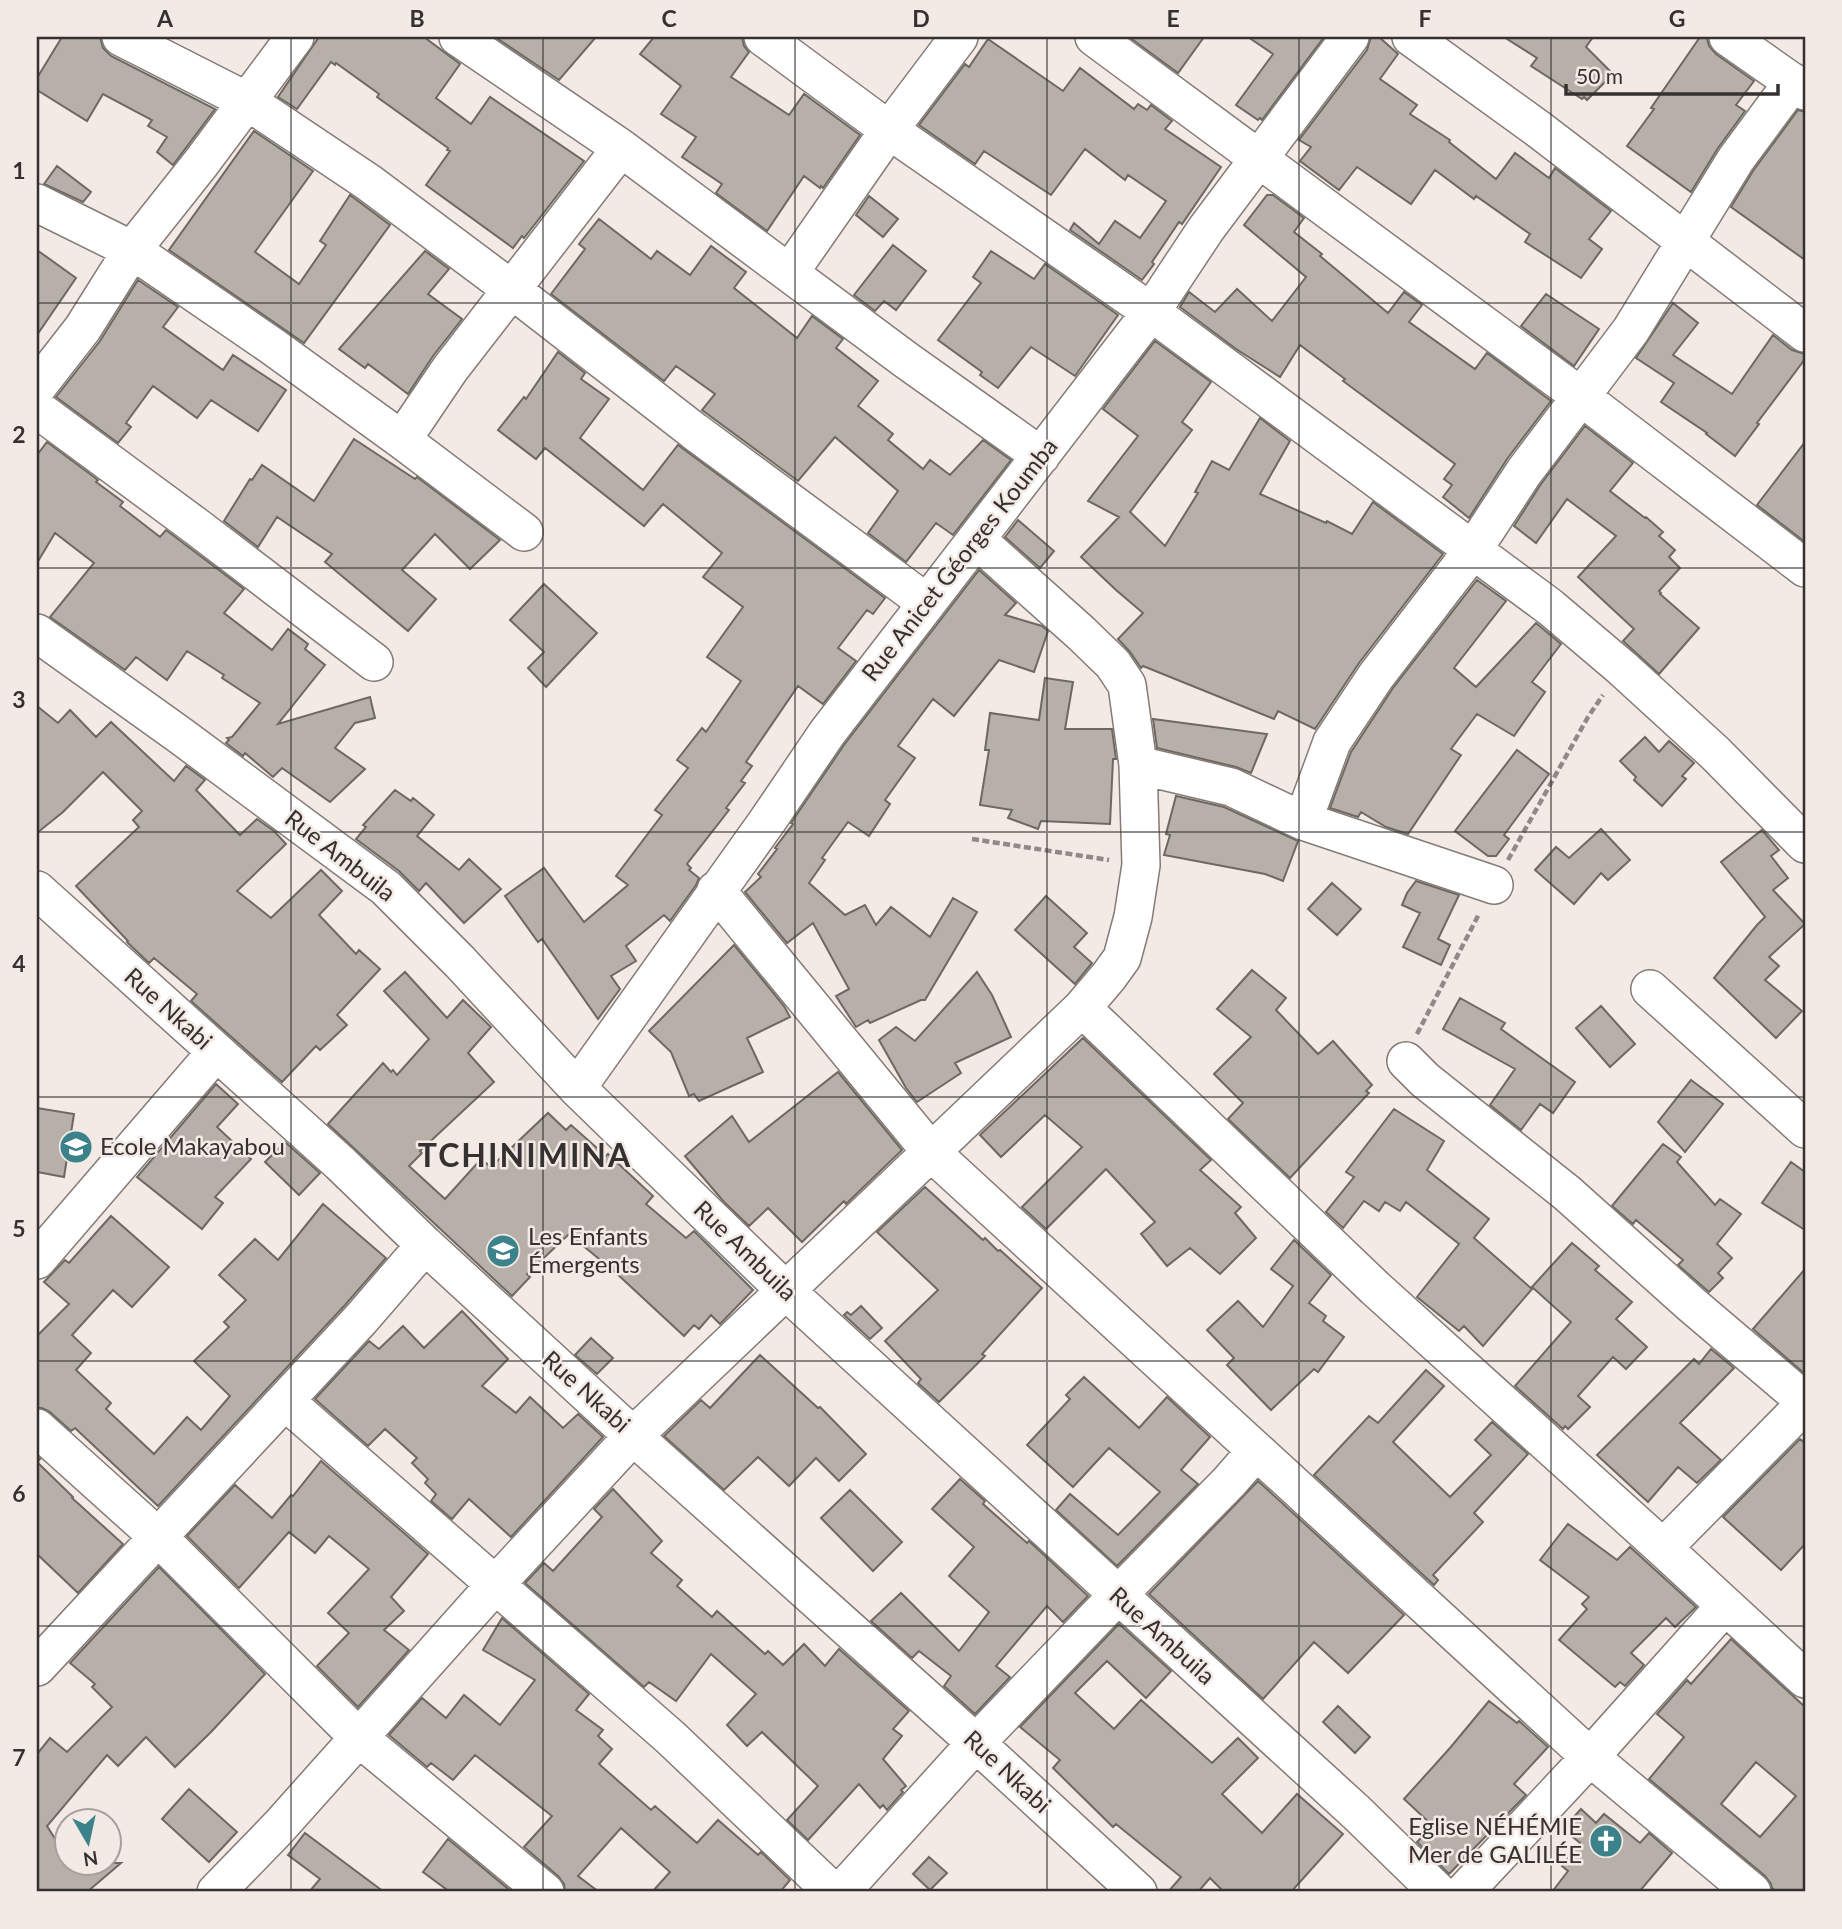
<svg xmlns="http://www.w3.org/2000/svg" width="1842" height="1929" font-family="Lato,sans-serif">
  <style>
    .building { fill: #b6b0a9; stroke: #6d6861; stroke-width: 2; fill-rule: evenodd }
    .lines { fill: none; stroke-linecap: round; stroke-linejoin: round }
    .minor-casing { stroke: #847b77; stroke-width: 40 }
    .path { stroke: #908987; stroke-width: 4.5; stroke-dasharray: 7 3.5; stroke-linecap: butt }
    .minor { stroke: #fff; stroke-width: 37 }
    .grid { fill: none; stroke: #353130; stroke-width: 2; stroke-opacity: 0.55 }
    .labels { text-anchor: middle; stroke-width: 5; stroke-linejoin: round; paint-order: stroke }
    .street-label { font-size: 24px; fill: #353130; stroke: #f3e9e5 }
    .poi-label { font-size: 24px; fill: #353130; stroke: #f3e9e5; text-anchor: start }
    .district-label { font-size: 32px; font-weight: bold; letter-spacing: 2px; fill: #353130; stroke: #f3e9e5 }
    .neatline { fill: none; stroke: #353130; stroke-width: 2.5 }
    .grid-label { font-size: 23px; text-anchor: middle; font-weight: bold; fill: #353130 }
  </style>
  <rect width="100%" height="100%" fill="#f3e9e5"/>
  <path class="building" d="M62,37H100L103,48L111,56L215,109L173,165L157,152L167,137L148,126L152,120L103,94L87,121L37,90V78Z
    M319,37H424L460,64L436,98L471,124L490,97L584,161L524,238L522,236L513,248L426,185L450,151L447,150L448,148L377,97L379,94L336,63L335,65L331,62L297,109L278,97Z
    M495,37H596L559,80Z
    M654,37H742L744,46L749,52L731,77L789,115L804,94L860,135L823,188L821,186L820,188L804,176L767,231L716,193L722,184L682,157L696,137L661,114L681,86L640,54Z
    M1129,37H1204L1178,73Z
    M1248,37H1324L1262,120L1260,118L1258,120L1236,105L1273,54Z
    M1371,37H1379L1398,54L1380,79L1417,105L1410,114L1450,140L1449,142L1496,179L1515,153L1549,178L1555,168L1611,211L1589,239L1602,249L1581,278L1525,242L1530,234L1476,196L1474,199L1435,170L1411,204L1357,167L1339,190L1300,161L1311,147L1299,140L1367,50Z
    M1504,37H1593L1586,47L1613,74L1587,100L1584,97L1582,99L1531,66L1537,58Z
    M1700,37L1707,38L1709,46L1716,54L1754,81L1736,105L1745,111L1718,148L1691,192L1627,146L1654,109L1651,108Z
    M988,39L1063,91L1080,68L1134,109L1138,104L1147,110L1151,105L1172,121L1165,129L1221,167L1182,224L1179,222L1152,262L1154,264L1142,280L1070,230L1074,223L1099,244L1115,221L1140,238L1166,201L1128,175L1125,180L1085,149L1051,195L984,151L975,164L919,125L965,64L969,67Z
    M1798,110L1805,112V260L1731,207L1753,171Z
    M254,131L313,171L255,252L299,284L326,245L320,241L350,195L390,225L304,343L169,250Z
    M57,166L91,192L83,202L44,184Z
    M1267,195H1273L1304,218L1294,232L1322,254L1320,256L1388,313L1404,292L1422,305L1409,322L1475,369L1487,353L1551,401L1507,459L1469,518L1443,497L1452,485L1444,479L1455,464L1343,381L1345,379L1300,345L1280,377L1236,349L1180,307L1189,292L1215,312L1237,289L1272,321L1306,277L1244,225Z
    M869,196L898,219L883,237L856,215Z
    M599,219L651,259L657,251L690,275L711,246L746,272L734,288L797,338L812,316L843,339L836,348L878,381L858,406L893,434L888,440L923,469L930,460L950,475L983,440L1011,460L953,535L936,523L906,562L868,533L898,491L835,437L798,481L702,410L715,394L676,366L664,381L551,294L585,249L579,244Z
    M893,245L926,271L896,310L884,301L875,311L854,295Z
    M37,250L76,278L37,335Z
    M425,251L449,269L428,294L462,319L433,356L408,394L368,364L365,368L339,349Z
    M991,251L1034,279L1045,264L1118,315L1075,376L1031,347L998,388L980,375L982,372L938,340L981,283L973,277Z
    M138,280L178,307L163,327L223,370L233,355L286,390L258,431L211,400L197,418L153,386L126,423L131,427L118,443L56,397L100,341Z
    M1546,294L1599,329L1574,366L1521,326Z
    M1673,303L1698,323L1673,355L1732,394L1773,335L1792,350L1805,354V359L1757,423L1759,424L1735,456L1706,434L1707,433L1661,402L1674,383L1636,358Z
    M1155,341L1211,382L1182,422L1192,430L1130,512L1165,546L1198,493L1195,492L1212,461L1229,470L1260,418L1290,441L1260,494L1326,523L1327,521L1352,534L1373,502L1443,554L1359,663L1315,729L1278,711L1274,719L1143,666L1141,668L1130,652L1118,639L1143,613L1116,590L1081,557L1119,517L1088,501L1138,436L1103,409Z
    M558,352L585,373L581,379L609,399L580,438L643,490L678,445L885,598L873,614L867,610L838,648L856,661L823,704L798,686L746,762L752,766L741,781L745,783L726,808L729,810L687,864L691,868L689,870L699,878L696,885L670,921L664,915L626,946L636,961L611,976L620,989L598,1019L542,939L538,942L505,896L544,868L584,922L628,885L616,876L662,815L655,810L688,768L677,760L702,728L706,732L741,681L707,657L743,607L703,577L722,553L663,504L644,526L545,448L536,459L498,430L524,397L526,399Z
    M1585,426L1633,463L1610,491L1645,518L1646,517L1663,532L1659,536L1675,550L1669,557L1680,568L1659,591L1661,593L1660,594L1699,628L1659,674L1623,641L1634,629L1578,577L1616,536L1567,499L1536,543L1514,526L1541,484Z
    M354,439L415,479L417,477L500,540L470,569L435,534L402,570L436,599L408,631L325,562L332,554L277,517L258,547L224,521L250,479L252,480L262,465L314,501Z
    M47,442L98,480L96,482L123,502L120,506L160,537L166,530L244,589L224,613L272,650L288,629L308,644L305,649L325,665L278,724L370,697L375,718L355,723L335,748L365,769L330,802L282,768L273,777L245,753L243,756L226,743L229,740L227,738L232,737L260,703L222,678L224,675L187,651L167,680L136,657L125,670L50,617L94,563L55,533L37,563V455Z
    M1805,442V542L1757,505Z
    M1018,520L1054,551L1040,568L1005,537Z
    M979,570L1016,603L1005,615L1042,626L1048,631L1034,672L999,660L954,716L933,699L898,746L915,758L885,800L890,804L869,836L848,822L822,858L825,860L809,883L845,915L865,905L876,925L891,907L930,937L953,898L977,912L925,1000H921L870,1023L868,1020L856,1027L836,996L849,989L813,923L787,943L745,892L761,877L758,874L777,849L775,848L793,824L791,823L844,745Z
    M1477,580L1506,601L1454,668L1476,687L1536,623L1561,644L1532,682L1545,692L1514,736L1477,714L1451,749L1461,755L1408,834L1386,827L1361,812L1358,817L1330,808L1351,752L1393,688Z
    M544,584L597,633L546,687L528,668L544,652L510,620Z
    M1045,678L1073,682L1065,729H1112L1116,759H1113L1110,824L1041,821L1038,829L1008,818L1012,810L980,805L989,750H985L990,713L1039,720Z
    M37,706L58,723L70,710L96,737L111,722L174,781L186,766L205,780L196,790L240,835L257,819L274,831L286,844L237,891L271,918L321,870L342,891L319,915L356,954L359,950L380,969L337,1015L347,1025L320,1050L316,1046L282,1082L191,1001L197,994L154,958L149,963L127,942L128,941L76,886L139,827L133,820L142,811L103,772L63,812L37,833Z
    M1153,719L1267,734L1251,773L1236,767L1157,748Z
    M1645,737L1659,752L1669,741L1694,763L1682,776L1686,779L1662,806L1634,780L1636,777L1620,761Z
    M1517,750L1549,774L1504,835L1509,839L1496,856H1488L1455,831Z
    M395,790L411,801L413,798L434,815L417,836L459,870L469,859L501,889L464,923L426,883L419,891L399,871L356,839L366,827L363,825Z
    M1176,796L1224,807L1298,841L1283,881L1265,874L1164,855L1170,835L1166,834Z
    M1601,829L1630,860L1608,880L1601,873L1574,904L1535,870L1556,847L1569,858Z
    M1762,830L1779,850L1771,856L1788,878L1773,890L1805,924L1769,957L1779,966L1765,980L1802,1011L1776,1038L1714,978L1757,925L1765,917L1721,862Z
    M1416,881L1459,895L1438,939L1450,945L1441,965L1403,947L1420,913L1402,905L1407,893Z
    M1332,883L1361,909L1337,935L1308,909Z
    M1046,896L1087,933L1074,947L1092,963L1075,984L1015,930Z
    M734,945L784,1006L790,1017L747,1038L763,1072L699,1101L694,1094L689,1096L671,1052L649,1031Z
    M1252,970L1286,998L1276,1010L1318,1054L1333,1041L1372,1085L1366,1091L1369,1093L1290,1178L1228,1119L1243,1103L1214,1074L1251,1037L1217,1009Z
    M405,972L447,1018L463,1000L491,1027L468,1053L494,1082L420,1151L422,1153L409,1166L445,1199L481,1159L491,1167L548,1113L566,1130L571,1125L606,1156L608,1154L653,1196L646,1204L686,1238L694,1231L753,1290L720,1324L711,1315L699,1329L694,1325L684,1336L615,1272L570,1235H568L527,1274L530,1277L512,1296L328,1124L383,1063L391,1072L393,1070L397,1075L429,1039L384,991Z
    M977,972L992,995L1011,1037L955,1063L961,1073L917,1102L906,1088L879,1040L896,1027L915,1041Z
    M1460,998L1505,1023L1501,1029L1575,1082L1553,1113L1540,1104L1521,1130L1490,1105L1515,1069L1443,1029Z
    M1601,1006L1635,1044L1610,1067L1576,1028Z
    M1083,1038L1211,1160L1200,1170L1241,1207L1235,1213L1256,1238L1220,1274L1190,1248L1167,1266L1141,1234L1155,1222L1106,1169L1046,1229L1022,1207L1082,1147L1045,1115L1001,1157L980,1135Z
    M838,1072L902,1150L846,1204L844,1201L802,1242L768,1208L749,1226L724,1202L685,1156L732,1116L749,1142Z
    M1691,1080L1723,1104L1685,1152L1658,1122Z
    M216,1084L238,1104L217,1127L251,1159L215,1197L223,1203L202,1229L137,1177Z
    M37,1108L74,1114L64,1177L37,1172Z
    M1394,1109L1444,1141L1427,1170L1489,1219L1474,1238L1532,1289L1483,1346L1464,1326L1459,1331L1417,1297L1459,1244L1406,1202L1400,1211L1385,1202L1379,1211L1364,1201L1343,1228L1326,1212L1354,1177L1346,1172Z
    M285,1142L320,1173L299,1195L265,1162Z
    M1663,1144L1681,1157L1677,1162L1715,1205L1720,1199L1741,1214L1717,1244L1732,1258L1718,1273L1723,1278L1709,1292L1678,1265L1683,1260L1636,1220L1633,1224L1612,1206Z
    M1791,1162L1805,1172V1230L1762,1203Z
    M925,1187L983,1240L985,1238L998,1251L1000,1250L1042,1288L982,1354L985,1356L939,1402L918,1383L921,1379L885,1341L938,1290L877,1232Z
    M323,1204L386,1258L345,1305L158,1506L75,1428L71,1431L50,1412L42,1408H37V1336L69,1304L44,1282L65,1260L69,1263L111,1216L169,1267L132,1307L113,1290L72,1335L91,1353L76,1370L111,1403L106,1409L154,1454L187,1417L201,1430L230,1396L194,1361L229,1327L224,1322L246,1300L219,1275L255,1239L278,1260Z
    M1294,1240L1331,1275L1309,1303L1326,1316L1323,1321L1344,1337L1318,1372L1314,1369L1271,1410L1227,1365L1234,1358L1207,1330L1238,1301L1263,1327L1293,1286L1271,1269Z
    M1572,1243L1599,1266L1595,1270L1632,1302L1616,1319L1647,1347L1626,1369L1613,1357L1578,1396L1590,1407L1568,1429L1565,1426L1563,1429L1515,1386L1571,1322L1532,1287Z
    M1805,1269V1374L1753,1329Z
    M861,1306L882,1328L870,1339L844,1315L847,1312L851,1315Z
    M462,1311L508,1359L482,1386L516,1413L530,1397L563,1428L578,1414L603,1437L511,1537L469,1499L452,1519L431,1501L436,1494L425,1483L428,1479L412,1463L417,1458L385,1429L368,1446L315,1399L369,1341L379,1349L403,1326L424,1348Z
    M591,1338L613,1358L597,1374L575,1355Z
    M1711,1349L1734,1368L1680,1423L1721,1460L1697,1483L1678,1467L1648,1502L1597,1455L1694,1359L1699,1364Z
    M760,1355L818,1408L820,1407L866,1454L839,1481L816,1458L789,1486L758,1457L724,1490L664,1436L701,1400L710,1408Z
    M1426,1370L1444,1386L1393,1442L1450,1497L1491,1455L1475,1440L1492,1422L1528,1454L1474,1513L1483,1522L1433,1575L1438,1580L1434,1585L1314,1475L1369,1416L1378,1423Z
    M1084,1377L1139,1428L1167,1397L1210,1437L1181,1470L1198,1484L1117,1566L1056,1510L1070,1494L1118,1535L1160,1492L1109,1448L1073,1487L1027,1445L1070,1399L1066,1395Z
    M1800,1439L1805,1443V1544L1781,1570L1723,1517Z
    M37,1456L40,1459L37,1462L73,1497L72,1498L123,1544L78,1593L37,1554Z
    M321,1461L428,1554L391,1597L404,1611L384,1630L409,1650L358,1707L317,1666L349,1633L328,1613L369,1569L329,1536L315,1553L289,1532L239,1588L187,1536L235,1485L272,1518L291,1495L293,1496Z
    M960,1479L985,1501L983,1504L1027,1543L1029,1541L1088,1596L1063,1622L1047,1606L996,1666L1010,1677L975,1714L944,1686L951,1676L919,1651L912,1658L871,1621L901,1593L959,1651L989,1612L949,1576L974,1547L932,1509Z
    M1258,1481L1404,1615L1348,1673L1314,1642L1263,1699L1149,1594Z
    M613,1489L662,1541L651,1553L682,1580L677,1586L712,1617L717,1611L765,1654L768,1651L783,1665L804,1644L825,1666L839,1649L909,1711L893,1729L902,1736L883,1759L906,1786L901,1790L903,1792L887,1810L883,1805L880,1808L859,1784L808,1840L787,1820L818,1786L762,1732L747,1746L727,1725L756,1694L711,1654L676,1701L649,1682L644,1687L525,1583L544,1563L553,1571L602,1517L594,1509Z
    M850,1490L902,1542L873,1571L821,1518Z
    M1568,1524L1617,1560L1630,1547L1696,1607L1675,1627L1666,1618L1631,1653L1644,1665L1625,1686L1620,1682L1615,1687L1559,1640L1587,1609L1582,1604L1589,1597L1540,1560Z
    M159,1567L265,1674L211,1732L175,1767L146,1737L118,1766L107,1755L47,1826L66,1856V1863H121L87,1892H37V1754L50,1738L67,1752L112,1707L92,1687L95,1684L70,1663Z
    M502,1618L589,1694L576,1710L603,1730L598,1736L612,1749L599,1764L651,1810L655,1806L697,1843L718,1820L758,1855L761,1852L790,1880L780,1892H652L670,1872L621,1828L578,1876L599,1892H565L564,1884L558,1876L524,1847L552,1816L475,1755L453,1780L431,1763L427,1767L389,1735L422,1698L446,1718L464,1695L500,1725L535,1680L483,1650Z
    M1119,1624L1171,1671L1146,1698L1107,1661L1075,1693L1114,1729L1141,1700L1212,1763L1238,1738L1258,1758L1222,1794L1262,1833L1297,1794L1343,1834L1291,1892H1224L1210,1878L1198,1892H1168L1181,1877L1116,1824L1113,1827L1053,1768L1060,1760L1020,1727Z
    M1731,1639L1805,1707V1892H1777L1772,1888L1771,1884L1765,1876L1649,1779L1684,1737L1657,1714L1687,1680L1691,1684ZM1756,1762L1796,1796L1760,1837L1721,1804Z
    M1489,1701L1517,1723L1519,1721L1548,1747L1514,1784L1526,1795L1449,1874L1417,1842L1433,1826L1404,1799L1450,1748Z
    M1338,1706L1370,1737L1355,1753L1323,1722Z
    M189,1789L237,1832L209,1862L162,1819Z
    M1581,1809L1596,1823L1604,1814L1640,1843L1649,1833L1672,1853L1639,1892H1552L1568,1871L1562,1866L1580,1843L1563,1829Z
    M305,1833L384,1892H309L320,1879L288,1855Z
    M448,1839L512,1892H450L423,1872Z
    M929,1857L947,1873L930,1890L913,1874Z"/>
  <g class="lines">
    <defs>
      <path id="minor" d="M121,37L247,101L368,182L511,289L694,431L927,603
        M458,37L621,148L906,360L1041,456
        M763,37L889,130L1151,312L1550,607L1622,668L1715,753L1805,844
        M1094,37L1580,396L1805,568
        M1411,37L1537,128L1805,333
        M1728,37L1805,91
        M37,203L132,250L272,346L402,440L524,532
        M790,272L889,130L959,37
        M37,387L83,328L132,250L201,163L295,37
        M37,409L197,527L374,662
        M402,440L450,369L621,148
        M37,633L181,736L386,888L460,962L577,1088L785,1290L1357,1813L1438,1892
        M1138,765L1231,787L1303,821L1494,885
        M1303,821L1332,742L1376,676L1473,550L1524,472L1631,330L1736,159L1793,82
        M37,890L340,1163L425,1245L633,1436L976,1743L1138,1892
        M716,890L931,1152L1590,1757L1752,1892
        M1650,989L1805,1129
        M1082,1008L1375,1288L1663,1548L1805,1679
        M1406,1061L1425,1080L1567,1193L1692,1305L1805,1401
        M577,1088L768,820L827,733L1151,312L1206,229L1350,37
        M37,1260L216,1052
        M285,1401L670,1737L833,1892
        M37,1428L157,1536L358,1737L545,1892
        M1663,1548L1805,1404
        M37,1667L361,1319L425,1245
        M216,1892L279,1827L495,1585L633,1436L1082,1008L1109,976L1122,958L1133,917L1141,865L1138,765L1127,685L1113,664L1081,633L976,539
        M841,1892L976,1743L1118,1595L1229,1482L1256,1451
        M1464,1892L1590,1757L1725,1606"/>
    </defs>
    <use href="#minor" class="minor-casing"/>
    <path class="path" d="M972,839L1109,860
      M1508,860L1588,717L1603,695
      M1417,1034L1479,914"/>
    <use href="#minor" class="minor"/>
  </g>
  <path class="grid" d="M291,37V1892M543,37V1892M795,37V1892M1047,37V1892M1299,37V1892M1551,37V1892M37,303H1805M37,568H1805M37,832H1805M37,1097H1805M37,1361H1805M37,1626H1805"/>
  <defs>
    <symbol id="school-disc" viewBox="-11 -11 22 22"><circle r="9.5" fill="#3b828b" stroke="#f3e9e5"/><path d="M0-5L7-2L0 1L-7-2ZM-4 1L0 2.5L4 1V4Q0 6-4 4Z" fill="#fff"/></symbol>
    <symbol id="church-disc" viewBox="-11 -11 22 22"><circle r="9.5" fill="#3b828b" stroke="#f3e9e5"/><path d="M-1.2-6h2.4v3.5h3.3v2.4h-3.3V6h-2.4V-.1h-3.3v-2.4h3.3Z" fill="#fff"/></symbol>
  </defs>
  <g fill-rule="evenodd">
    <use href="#school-disc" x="57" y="1128" width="38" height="38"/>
    <use href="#school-disc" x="484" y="1232" width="38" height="38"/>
    <use href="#church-disc" x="1587" y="1822" width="38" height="38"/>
  </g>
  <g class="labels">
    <g class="street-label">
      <text transform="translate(960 560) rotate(-52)" y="8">Rue Anicet Géorges Koumba</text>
      <text transform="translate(340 856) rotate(38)" y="8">Rue Ambuila</text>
      <text transform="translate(168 1009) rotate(42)" y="8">Rue Nkabi</text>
      <text transform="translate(745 1251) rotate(44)" y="8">Rue Ambuila</text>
      <text transform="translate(586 1392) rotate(42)" y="8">Rue Nkabi</text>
      <text transform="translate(1162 1636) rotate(42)" y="8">Rue Ambuila</text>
      <text transform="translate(1007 1772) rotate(43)" y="8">Rue Nkabi</text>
    </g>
    <g class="poi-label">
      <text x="100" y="1155">Ecole Makayabou</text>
      <text x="528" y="1245">Les Enfants<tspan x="528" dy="28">Émergents</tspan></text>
      <text x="1582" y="1835" text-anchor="end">Eglise NÉHÉMIE<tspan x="1582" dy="28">Mer de GALILÉE</tspan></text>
    </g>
    <g class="district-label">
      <text x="525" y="1167">TCHINIMINA</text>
    </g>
  </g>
  <rect width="1842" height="1929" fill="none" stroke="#f3e9e5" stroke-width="77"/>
  <g transform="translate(88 1842) rotate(171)"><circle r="33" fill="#f3e9e5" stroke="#a79f9d" stroke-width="2"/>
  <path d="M0-5L12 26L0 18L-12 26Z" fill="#3b828b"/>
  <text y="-10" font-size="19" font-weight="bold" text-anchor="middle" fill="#353130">N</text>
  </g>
  <path d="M1566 84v10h212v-10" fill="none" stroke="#353130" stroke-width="3.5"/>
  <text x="1576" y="84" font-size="21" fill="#353130" stroke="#f3e9e5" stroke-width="5" paint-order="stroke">50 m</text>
  <rect x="38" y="38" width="1766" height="1852" class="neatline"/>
  <g class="grid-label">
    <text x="165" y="27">A</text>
    <text x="417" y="27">B</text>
    <text x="669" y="27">C</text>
    <text x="921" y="27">D</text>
    <text x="1173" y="27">E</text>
    <text x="1425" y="27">F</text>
    <text x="1677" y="27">G</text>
    <text x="19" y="179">1</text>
    <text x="19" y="443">2</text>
    <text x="19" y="708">3</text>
    <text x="19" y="972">4</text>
    <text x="19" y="1237">5</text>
    <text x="19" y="1502">6</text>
    <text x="19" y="1766">7</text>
  </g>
</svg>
